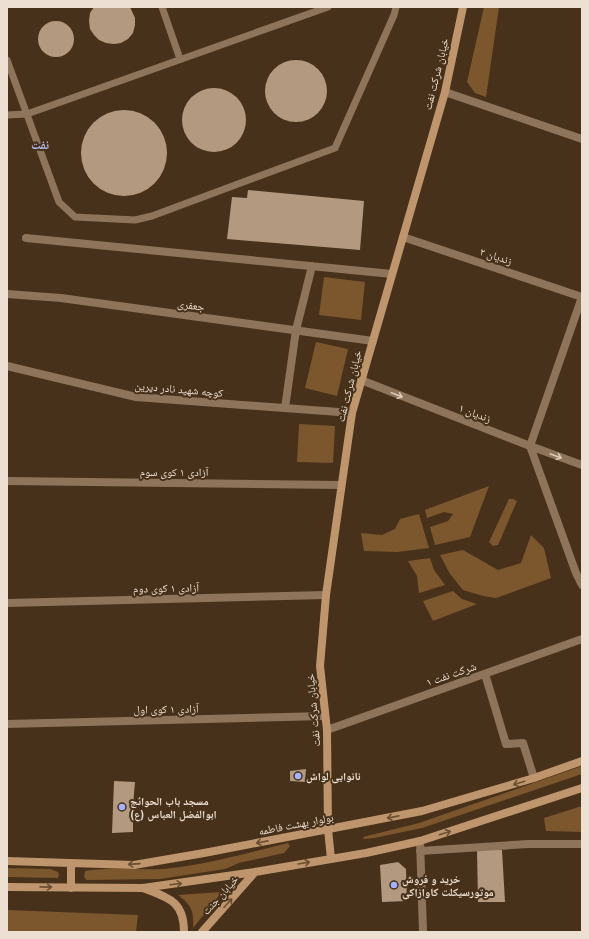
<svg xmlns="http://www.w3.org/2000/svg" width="589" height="939" font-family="Mulish,'Noto Naskh Arabic',sans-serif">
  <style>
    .green { fill: #7c572e }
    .building { fill: #b3997f }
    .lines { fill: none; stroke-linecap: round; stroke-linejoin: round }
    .lane { stroke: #8d745a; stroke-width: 7 }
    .street { stroke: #8d745a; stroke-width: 8 }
    .secondary { stroke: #be956c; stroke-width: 8 }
    .oneway { stroke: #dacab9 }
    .oneway2 { stroke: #6b4f33 }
    .poi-dot { fill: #a5b1fc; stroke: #47311a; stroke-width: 1.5 }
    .labels { text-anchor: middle; stroke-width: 4; stroke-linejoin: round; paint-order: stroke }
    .street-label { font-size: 11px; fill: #eddfd1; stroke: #47311a }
    .poi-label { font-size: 11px; font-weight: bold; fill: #eddfd1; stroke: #47311a; text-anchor: start }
    .neighbourhood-label { font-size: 12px; font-weight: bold; fill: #b2bdf4; stroke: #47311a }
  </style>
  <rect width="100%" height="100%" fill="#47311a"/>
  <path class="green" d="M484,7H499L486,97L475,93L467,82Z
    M324,277L365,282L361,320L319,315Z
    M316,342L348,349L337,396L305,388Z
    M299,424L335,426L333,463L297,462Z
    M489,486L470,537L435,545L430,527L448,521L453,514L444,512L427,518L425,510Z
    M509,499H513L517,501L498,545L493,546L489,542Z
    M419,514L429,548L397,552L364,551L361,533L382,535L395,529L400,519Z
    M531,535L544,548L551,578L496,598L483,596L463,590L450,574L440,555L463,550L498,570L521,563Z
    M430,558L434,570L445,585L419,593L417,576L408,561Z
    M453,591L462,599L477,604L433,621L423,601Z
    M582,766V774L422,828L374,838L364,839L363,837L419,823Z
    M582,806V832L546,831L544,818Z
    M288,843L290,846L284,853L239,863L225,869L160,879L87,880L84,877L85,871C110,867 136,870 162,869C204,866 247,853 288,843Z
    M7,868L50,869L58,872L59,875L58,878L7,877Z
    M222,892L193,928C194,912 192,905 178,895Z
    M7,910L138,915L136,932H7Z"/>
  <path class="building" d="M94,7H130L135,18V25L133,33L128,39L121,43L114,44L106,43L99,40L94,35L90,29L89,21L90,13Z
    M38 39a18 18 0 1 1 36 0a18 18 0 1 1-36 0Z
    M265 91a31 31 0 1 1 62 0a31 31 0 1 1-62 0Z
    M182 120a32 32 0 1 1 64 0a32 32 0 1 1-64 0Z
    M81 153a43 43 0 1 1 86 0a43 43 0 1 1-86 0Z
    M248,190L364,201L360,250L227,239L232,197L247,198Z
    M306,769L305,782L290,781V771Z
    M114,781L135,782L133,806V832L112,833Z
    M477,850H502L505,902H478Z
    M398,862L406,869L407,901L382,902L380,865Z"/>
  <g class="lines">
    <path class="lane" d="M162,7L180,59
      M7,60L59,202L75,217L135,220L152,216L335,148L394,15L396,7
      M7,115L27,114L328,7"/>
    <path class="street" d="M445,92L582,139
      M403,237L582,297
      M26,238L392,274
      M7,294L61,298L373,341
      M7,366L136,397L352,413
      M361,380L530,446L582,465
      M285,408L296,330L312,266
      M530,446L582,297
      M530,446L576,573L582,585
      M7,481L341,485
      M7,603L326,595
      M485,674L506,744L523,743L534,778
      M7,724L325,716
      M327,730L582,639
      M420,841L423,932
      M420,851L528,844H582"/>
    <path class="secondary" d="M331,859L328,829L327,730L320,666L326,595L352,413L445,92L463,7
      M7,861L134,865L204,853L422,811L534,778L582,761
      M7,887L143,888L255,872L366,853L420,841L582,788
      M71,888V864
      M143,888C169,898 184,901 184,932
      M202,932L255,872"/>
  </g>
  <defs><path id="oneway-shaft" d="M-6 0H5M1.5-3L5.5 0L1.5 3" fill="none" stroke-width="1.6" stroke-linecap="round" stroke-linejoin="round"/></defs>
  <g class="oneway">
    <use href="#oneway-shaft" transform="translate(397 395) rotate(21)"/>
    <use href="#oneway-shaft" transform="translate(556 456) rotate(20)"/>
  </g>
  <g class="oneway2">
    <use href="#oneway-shaft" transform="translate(519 783) rotate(163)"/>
    <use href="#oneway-shaft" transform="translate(393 817) rotate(169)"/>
    <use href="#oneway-shaft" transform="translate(445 833) rotate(-18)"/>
    <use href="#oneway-shaft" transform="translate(262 842) rotate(169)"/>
    <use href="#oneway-shaft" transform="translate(304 863) rotate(-10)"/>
    <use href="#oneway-shaft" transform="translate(134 864) rotate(176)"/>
    <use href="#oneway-shaft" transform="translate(176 884) rotate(-7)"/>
    <use href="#oneway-shaft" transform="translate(46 887) rotate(1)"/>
    <use href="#oneway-shaft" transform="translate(228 903) rotate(-48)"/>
  </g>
  <g class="poi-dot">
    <circle cx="298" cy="776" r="4"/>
    <circle cx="122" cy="807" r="4"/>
    <circle cx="394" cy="885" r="4"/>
  </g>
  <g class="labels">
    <g class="street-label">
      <text transform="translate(436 74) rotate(-76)" y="4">خیابان شرکت نفت</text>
      <text transform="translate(496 256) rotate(18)" y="4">زندیان ۲</text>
      <text transform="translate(191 305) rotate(8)" y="4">جعفری</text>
      <text transform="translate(349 386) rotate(-76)" y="4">خیابان شرکت نفت</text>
      <text transform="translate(179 389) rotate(5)" y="4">کوچه شهید نادر دیرین</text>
      <text transform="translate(475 413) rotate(21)" y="4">زندیان ۱</text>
      <text x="174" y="476">آزادی ۱ کوی سوم</text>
      <text transform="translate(166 588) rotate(-1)" y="4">آزادی ۱ کوی دوم</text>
      <text transform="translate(451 674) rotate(-19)" y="4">شرکت نفت ۱</text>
      <text transform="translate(166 709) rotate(-1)" y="4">آزادی ۱ کوی اول</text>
      <text transform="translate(313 710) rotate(-95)" y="4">خیابان شرکت نفت</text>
      <text transform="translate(296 824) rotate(-11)" y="4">بولوار بهشت فاطمه</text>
      <text transform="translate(220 895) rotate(-48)" y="4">خیابان جنت</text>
    </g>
    <g class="poi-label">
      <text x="306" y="780">نانوایی لواش</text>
      <text x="130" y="805">مسجد باب الحوائج<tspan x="130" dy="13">ابوالفضل العباس (ع)</tspan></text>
      <text x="402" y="883">خرید و فروش<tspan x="402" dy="13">موتورسیکلت کاوازاکی</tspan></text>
    </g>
    <g class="neighbourhood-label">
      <text x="40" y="149">نفت</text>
    </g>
  </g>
  <rect width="589" height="939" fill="none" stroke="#eddfd1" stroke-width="16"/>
</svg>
